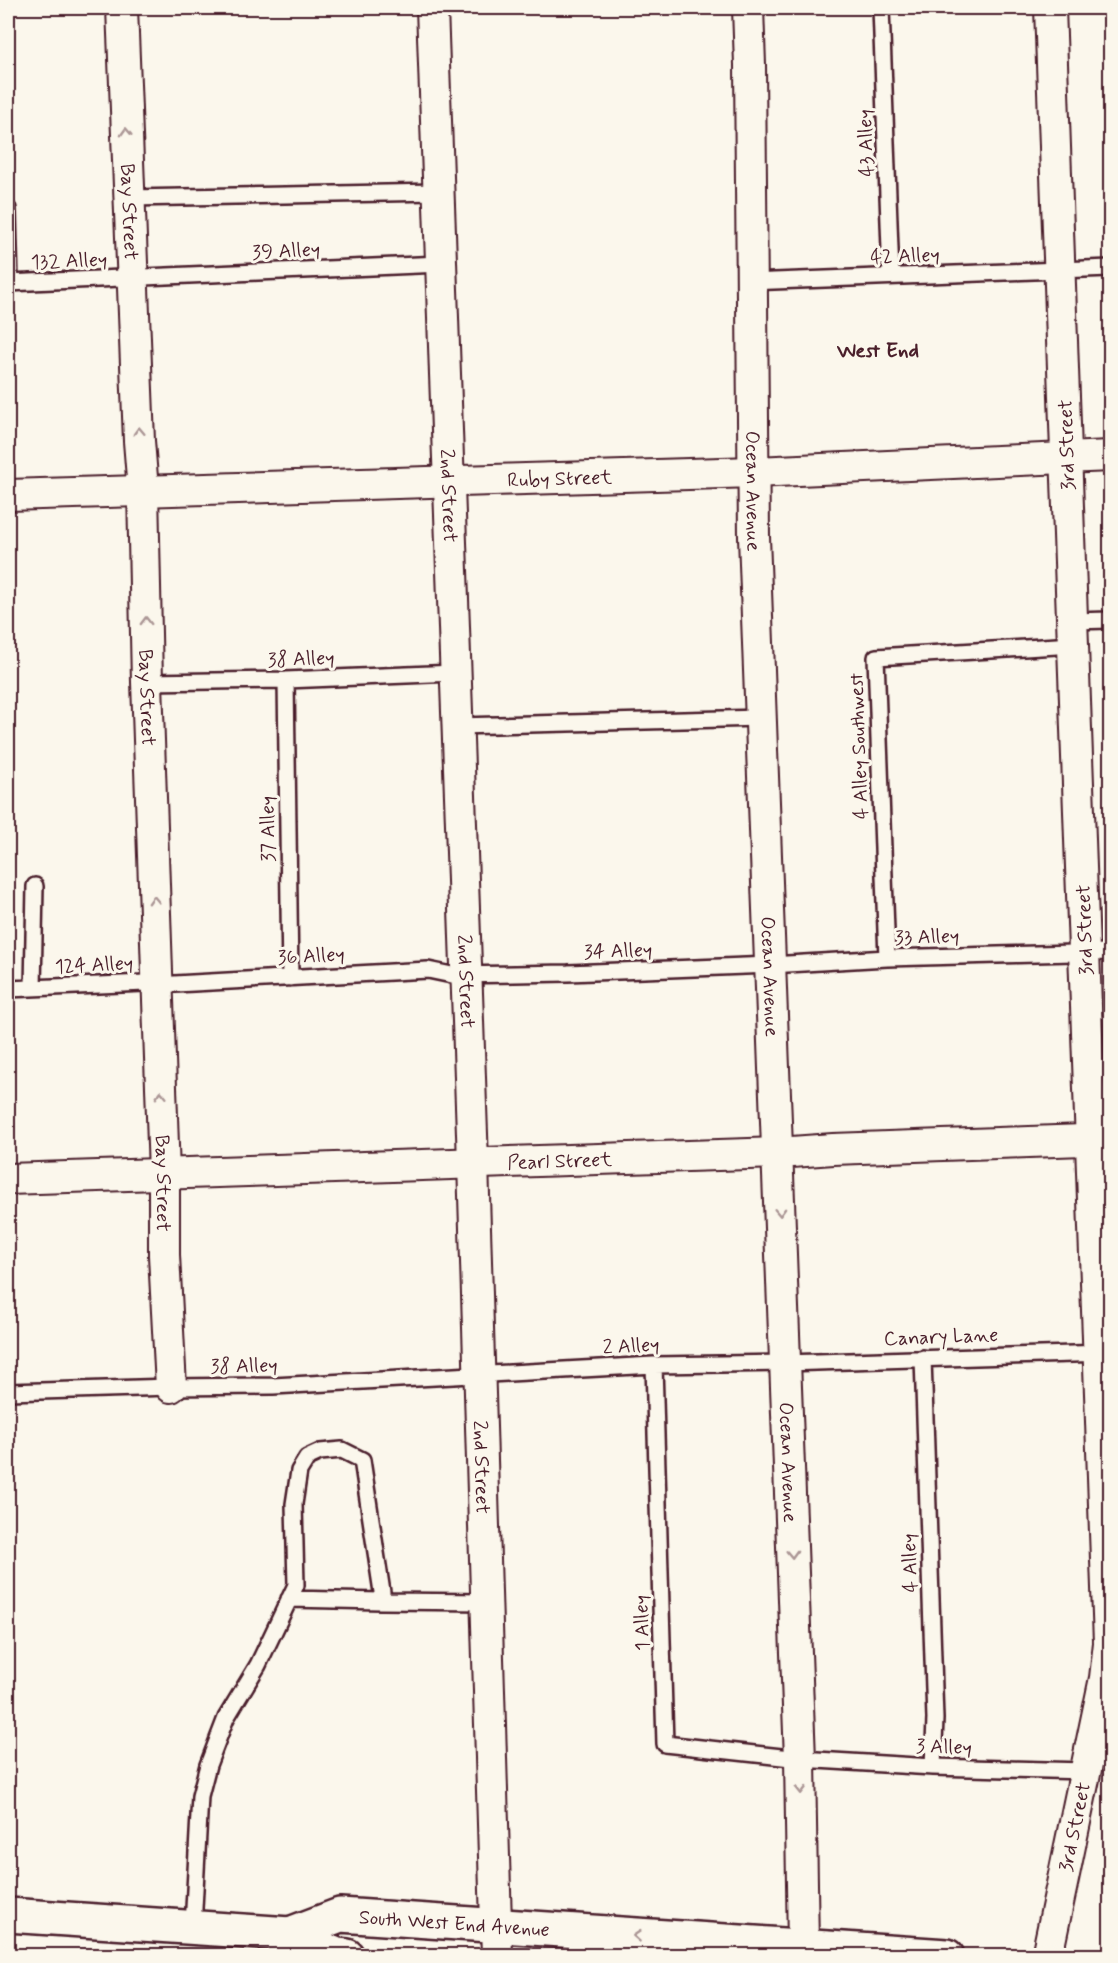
<svg xmlns="http://www.w3.org/2000/svg" width="1118" height="1963" font-family="Mynerve,sans-serif">
  <style>
    .lines { fill: none; stroke-linecap: round; stroke-linejoin: round }
    .lane-casing { stroke: #4a1f2b; stroke-width: 20 }
    .street-casing { stroke: #4a1f2b; stroke-width: 34 }
    .secondary-casing { stroke: #4a1f2b; stroke-width: 38 }
    .lane { stroke: #fbf7ec; stroke-width: 15 }
    .street { stroke: #fbf7ec; stroke-width: 30 }
    .secondary { stroke: #fbf7ec; stroke-width: 33 }
    .oneway { stroke: #ab9695 }
    .labels { text-anchor: middle; stroke-width: 6; stroke-linejoin: round; paint-order: stroke }
    .street-label { font-size: 20px; fill: #4a1f2b; stroke: #fbf7ec }
    .neighbourhood-label { font-size: 21px; font-weight: bold; fill: #4a1f2b; stroke: #fbf7ec }
  </style>
  <rect width="100%" height="100%" fill="#fbf7ec"/>
  <filter id="ink" filterUnits="userSpaceOnUse"><feTurbulence type="fractalNoise" baseFrequency=".0167" numOctaves="2"/><feDisplacementMap in="SourceGraphic" scale="12" xChannelSelector="R" yChannelSelector="G"/><feConvolveMatrix kernelMatrix="1 2 1 2 8 2 1 2 1" color-interpolation-filters="sRGB"/></filter>
  <g filter="url(#ink)">
    <g class="lines">
      <defs>
        <path id="lane" d="M881,8L891,276
          M129,198L437,192
          M8,209L10,283
          M751,282L1110,268
          M8,283L441,264
          M1072,621L1110,620
          M286,680L290,978
          M147,682L286,680L455,673
          M457,726L761,718
          M887,958L876,657L1073,645
          M33,988L35,886
          M8,989L145,983L157,985L428,970L452,975L568,973L771,965L887,958L1110,952
          M923,1358L935,1719L933,1767
          M654,1365L665,1744L800,1759L933,1767L1086,1771
          M8,1392L171,1387L273,1386L654,1365L785,1363L1105,1353
          M289,1599L381,1601
          M193,1927L200,1796L208,1765L226,1718L258,1665L296,1585L294,1504L299,1471L307,1458L320,1452L342,1450L362,1460L382,1592L381,1601L487,1602"/>
        <g id="street">
          <path id="s1" d="M122,8L139,441L143,490L147,682L164,1174V1255L171,1387"/>
          <path id="s2" d="M432,8L473,1162L497,1956"/>
          <path id="s3" d="M748,8L750,65L754,537L800,1759L803,1946"/>
          <path id="s4" d="M8,495L754,472L1110,456"/>
          <path id="s5" d="M8,1179L778,1153L833,1149L1110,1139"/>
          <path id="s6" d="M1047,1956L1105,1678L1109,1643L1050,8"/>
        </g>
        <g id="secondary">
          <path d="M8,1915L290,1934L337,1955L347,1956"/>
          <path id="s7" d="M290,1934L340,1915L947,1956"/>
        </g>
      </defs>
      <use href="#lane" class="lane-casing"/>
      <use href="#street" class="street-casing"/>
      <use href="#secondary" class="secondary-casing"/>
      <use href="#lane" class="lane"/>
      <use href="#street" class="street"/>
      <use href="#secondary" class="secondary"/>
    </g>
    <defs><path id="oneway-chevron" d="M-2-3.5L2.5 0L-2 3.5" fill="none" stroke-width="1.6" stroke-linecap="round" stroke-linejoin="round" transform="scale(1.5)"/></defs>
    <g class="oneway">
      <use href="#oneway-chevron" transform="translate(126 132) rotate(-92)"/>
      <use href="#oneway-chevron" transform="translate(139 431) rotate(-92)"/>
      <use href="#oneway-chevron" transform="translate(146 621) rotate(-91)"/>
      <use href="#oneway-chevron" transform="translate(154 900) rotate(-92)"/>
      <use href="#oneway-chevron" transform="translate(161 1095) rotate(-92)"/>
      <use href="#oneway-chevron" transform="translate(780 1212) rotate(88)"/>
      <use href="#oneway-chevron" transform="translate(792 1554) rotate(88)"/>
      <use href="#oneway-chevron" transform="translate(801 1790) rotate(89)"/>
      <use href="#oneway-chevron" transform="translate(637 1936) rotate(-176)"/>
    </g>
  </g>
  <g class="labels">
    <g class="street-label">
      <text transform="translate(865 143) rotate(-92)" y="7">43 Alley</text>
      <text dy="7" stroke="none"><textPath href="#s1" startOffset="204">Bay Street</textPath></text>
      <text transform="translate(286 250) rotate(-3)" y="7">39 Alley</text>
      <text transform="translate(905 255) rotate(-2)" y="7">42 Alley</text>
      <text transform="translate(69 260) rotate(-2)" y="7">132 Alley</text>
      <text transform="translate(1066 445) rotate(-92)" y="7">3rd Street</text>
      <text dy="7" stroke="none"><textPath href="#s4" startOffset="552">Ruby Street</textPath></text>
      <text dy="7" stroke="none"><textPath href="#s3" startOffset="483">Ocean Avenue</textPath></text>
      <text dy="7" stroke="none"><textPath href="#s2" startOffset="488">2nd Street</textPath></text>
      <text transform="translate(301 658) rotate(-2)" y="7">38 Alley</text>
      <text dy="7" stroke="none"><textPath href="#s1" startOffset="690">Bay Street</textPath></text>
      <text transform="translate(858 746) rotate(-92)" y="7">4 Alley Southwest</text>
      <text transform="translate(267 829) rotate(-91)" y="7">37 Alley</text>
      <text transform="translate(1084 930) rotate(-92)" y="7">3rd Street</text>
      <text transform="translate(927 936) rotate(-2)" y="7">33 Alley</text>
      <text transform="translate(618 950) rotate(-2)" y="7">34 Alley</text>
      <text transform="translate(311 955) rotate(-3)" y="7">36 Alley</text>
      <text transform="translate(94 964) rotate(-3)" y="7">124 Alley</text>
      <text dy="7" stroke="none"><textPath href="#s3" startOffset="969">Ocean Avenue</textPath></text>
      <text dy="7" stroke="none"><textPath href="#s2" startOffset="974">2nd Street</textPath></text>
      <text dy="7" stroke="none"><textPath href="#s5" startOffset="552">Pearl Street</textPath></text>
      <text dy="7" stroke="none"><textPath href="#s1" startOffset="1176">Bay Street</textPath></text>
      <text transform="translate(941 1336) rotate(-2)" y="7">Canary Lane</text>
      <text transform="translate(631 1345) rotate(-3)" y="7">2 Alley</text>
      <text transform="translate(244 1365) rotate(-1)" y="7">38 Alley</text>
      <text dy="7" stroke="none"><textPath href="#s3" startOffset="1455">Ocean Avenue</textPath></text>
      <text dy="7" stroke="none"><textPath href="#s2" startOffset="1460">2nd Street</textPath></text>
      <text transform="translate(909 1563) rotate(-92)" y="7">4 Alley</text>
      <text transform="translate(641 1623) rotate(-92)" y="7">1 Alley</text>
      <text transform="translate(944 1746) rotate(2)" y="7">3 Alley</text>
      <text dy="7" stroke="none"><textPath href="#s6" startOffset="132">3rd Street</textPath></text>
      <text dy="7" stroke="none"><textPath href="#s7" startOffset="168">South West End Avenue</textPath></text>
    </g>
    <g class="neighbourhood-label">
      <text x="878" y="357">West End</text>
    </g>
  </g>
  <rect width="1118" height="1963" fill="none" stroke="#fbf7ec" stroke-width="30"/>
  <rect x="15" y="15" width="1088" height="1933" fill="none" stroke="#4a1f2b" stroke-width="2" filter="url(#ink)"/>
</svg>
